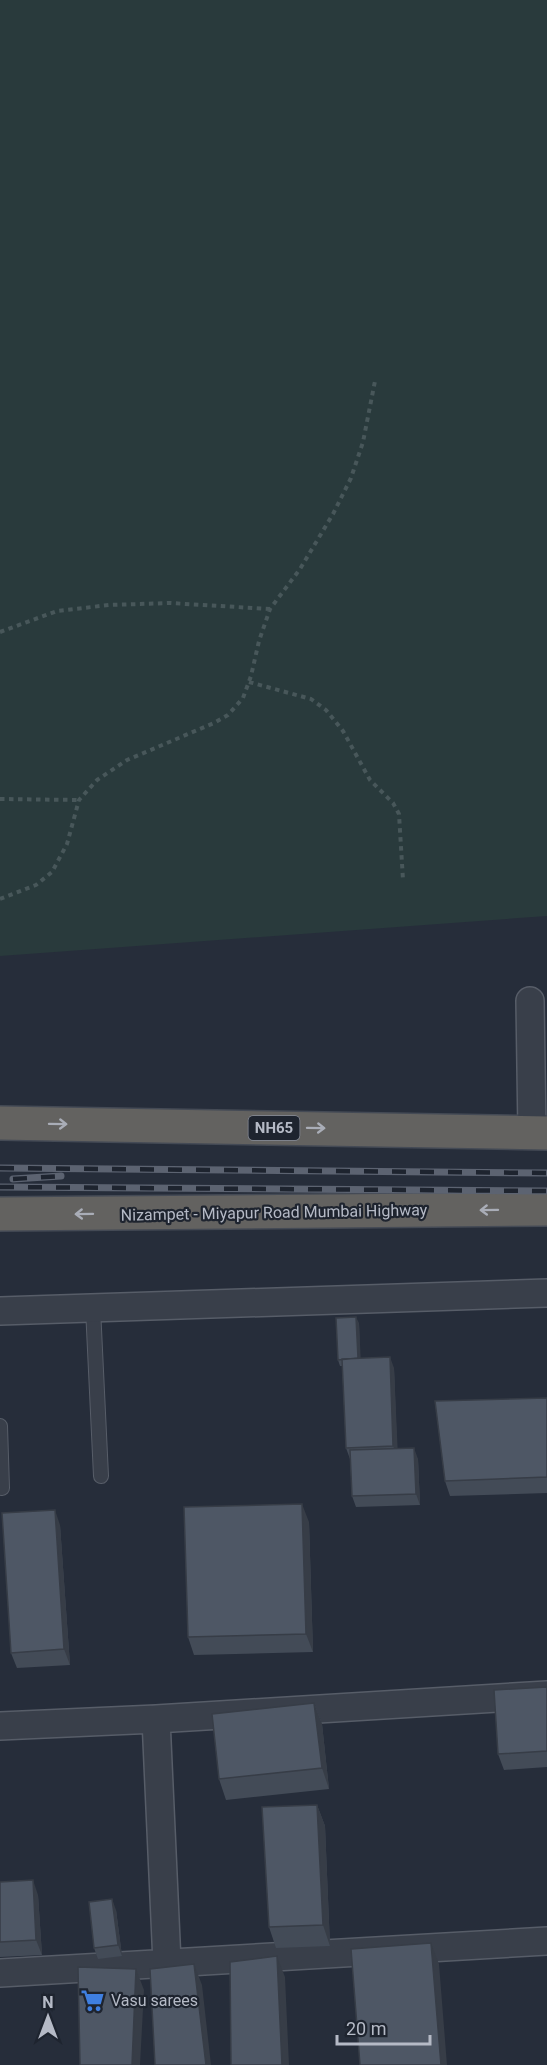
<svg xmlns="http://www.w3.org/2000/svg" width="547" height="2065" font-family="Roboto,sans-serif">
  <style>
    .green { fill: #293a3c }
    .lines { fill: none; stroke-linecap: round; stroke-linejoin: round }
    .service-casing { stroke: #575d68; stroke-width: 16 }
    .minor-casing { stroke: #575d68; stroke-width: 30 }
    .trunk-casing { stroke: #444a55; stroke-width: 36 }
    .path { stroke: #48575a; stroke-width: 4; stroke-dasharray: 4.5 4.5; stroke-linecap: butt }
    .service { stroke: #393f4a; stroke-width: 14 }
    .minor { stroke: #393f4a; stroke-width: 27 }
    .trunk { stroke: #636260; stroke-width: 33 }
    .rail-casing { stroke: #5c6371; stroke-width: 7 }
    .rail { stroke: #1e242f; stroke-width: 4.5; stroke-dasharray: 14; stroke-linecap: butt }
    .wall { fill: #434b57 }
    .shaded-wall { fill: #373d47 }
    .building { fill: #4e5765; stroke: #373d47; stroke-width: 1.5 }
    .oneway { stroke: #a9adb7 }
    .labels { text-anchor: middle; stroke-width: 4.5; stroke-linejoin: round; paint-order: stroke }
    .shield { fill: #1e242f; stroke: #888d99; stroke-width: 1.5 }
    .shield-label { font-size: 15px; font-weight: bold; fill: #b5bac6 }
    .street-label { font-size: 16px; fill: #b5bac6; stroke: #1e242f }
    .poi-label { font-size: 16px; fill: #b5bac6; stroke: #1e242f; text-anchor: start }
  </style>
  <rect width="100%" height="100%" fill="#262d3a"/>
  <path class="green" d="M0,0H547V916L0,956Z"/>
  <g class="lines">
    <defs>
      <path id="service" d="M93,1308L101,1476
        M0,1426L2,1488"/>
      <path id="minor" d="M530,1001L532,1132
        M0,1311L547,1293
        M156,1719L167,1963
        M0,1726L156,1719L547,1695
        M0,1973L547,1941"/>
      <path id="trunk" d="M0,1123L547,1133
        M0,1214L547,1209"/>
    </defs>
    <use href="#service" class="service-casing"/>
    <use href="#minor" class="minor-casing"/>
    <use href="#trunk" class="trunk-casing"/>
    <path class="path" d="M0,632L57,611L109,605L170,603L270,609
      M249,682L311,699L326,710L343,731L370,780L393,803L399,814L403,880
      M0,799L79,800
      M0,899L36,885L52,872L67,844L79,800L97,780L127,760L214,723L228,715L243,698L251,676L259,641L270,609L300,569L333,514L351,478L363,442L375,381"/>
    <use href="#service" class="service"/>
    <use href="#minor" class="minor"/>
    <use href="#trunk" class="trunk"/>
    <defs>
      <path id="rail" d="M0,1168L547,1173
        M13,1179L61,1176
        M0,1187L547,1191"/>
    </defs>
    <use href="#rail" class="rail-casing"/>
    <use href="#rail" class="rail"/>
  </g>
  <path class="wall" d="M359,1323L360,1358L394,1368L397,1448L418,1459L420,1505L356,1507L352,1496L350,1459L346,1448L342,1366H340L338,1360Z
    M547,1398V1493L450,1496L445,1481Z
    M309,1522L313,1652L194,1655L188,1637Z
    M60,1525L70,1665L17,1668L11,1653Z
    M547,1687V1767L504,1770L498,1754Z
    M314,1703L322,1724L329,1789L226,1800L219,1779Z
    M317,1805L325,1826L330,1946L276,1948L269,1927Z
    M0,1882L38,1895L42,1955L0,1957Z
    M116,1910L122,1956L98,1959L94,1948Z"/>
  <path class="shaded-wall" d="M356,1317L359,1323L361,1365L358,1359Z
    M390,1357L394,1368L398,1457L393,1446Z
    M414,1448L418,1459L420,1505L416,1494Z
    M302,1504L309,1522L313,1652L306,1634Z
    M55,1510L60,1525L70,1665L64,1649Z
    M314,1703L322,1724L329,1789L322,1768Z
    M317,1805L325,1826L330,1946L323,1925Z
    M33,1880L38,1895L42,1955L36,1940Z
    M112,1899L116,1910L122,1956L118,1945Z
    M431,1943L439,1964L447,2065H441Z
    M277,1956L285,1977L289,2065H282Z
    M194,1964L202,1985L211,2065H206Z
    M136,1969L144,1990L140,2065H132Z"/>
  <path class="building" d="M356,1317L358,1358L338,1360L336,1318Z
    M390,1357L393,1446L346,1448L342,1359Z
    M547,1398V1477L445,1481L435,1401Z
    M414,1448L416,1494L352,1496L350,1450Z
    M302,1504L306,1634L188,1637L184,1507Z
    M55,1510L64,1649L11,1653L2,1513Z
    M547,1687V1751L498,1754L494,1690Z
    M314,1703L322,1768L219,1779L212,1714Z
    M317,1805L323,1925L269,1927L262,1807Z
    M33,1880L36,1940L0,1942V1882Z
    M112,1899L118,1945L94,1948L89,1902Z
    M431,1943L441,2065H360L351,1949Z
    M277,1956L282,2065H231L230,1962Z
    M194,1964L206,2065H155L150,1969Z
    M78,1967L136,1969L132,2065H80Z"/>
  <defs><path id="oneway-shaft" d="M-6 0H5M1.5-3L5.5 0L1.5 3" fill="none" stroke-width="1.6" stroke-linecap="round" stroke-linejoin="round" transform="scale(1.5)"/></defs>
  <g class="oneway">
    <use href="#oneway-shaft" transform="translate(58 1124) rotate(1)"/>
    <use href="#oneway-shaft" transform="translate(316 1128) rotate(1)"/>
    <use href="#oneway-shaft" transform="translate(489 1210) rotate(179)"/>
    <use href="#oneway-shaft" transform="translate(84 1214) rotate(179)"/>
  </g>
  <defs>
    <symbol id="supermarket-bare" viewBox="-9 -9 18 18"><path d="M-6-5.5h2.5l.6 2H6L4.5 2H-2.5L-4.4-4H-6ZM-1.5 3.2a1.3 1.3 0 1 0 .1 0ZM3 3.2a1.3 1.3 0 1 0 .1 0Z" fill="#3f7fe0" stroke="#1e242f" stroke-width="2.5" paint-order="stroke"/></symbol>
  </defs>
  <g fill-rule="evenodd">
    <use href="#supermarket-bare" x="76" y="1984" width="33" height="33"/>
  </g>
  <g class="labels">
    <rect class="shield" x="248.5" y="1116" width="51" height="24" rx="4.5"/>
    <g class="shield-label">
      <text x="274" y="1133">NH65</text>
    </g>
    <g class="street-label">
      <text transform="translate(274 1212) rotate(-1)" y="6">Nizampet - Miyapur Road Mumbai Highway</text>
    </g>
    <g class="poi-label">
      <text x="111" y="2006">Vasu sarees</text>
    </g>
  </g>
  <g transform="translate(48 2017)" stroke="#1e242f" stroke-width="4.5" paint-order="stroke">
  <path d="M0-4.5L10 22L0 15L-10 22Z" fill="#b5bac6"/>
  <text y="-9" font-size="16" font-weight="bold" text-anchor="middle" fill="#b5bac6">N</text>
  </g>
  <path d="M337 2035v9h93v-9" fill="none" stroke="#b5bac6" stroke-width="3"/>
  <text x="346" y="2035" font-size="18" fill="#b5bac6" stroke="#1e242f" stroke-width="4.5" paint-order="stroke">20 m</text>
</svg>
